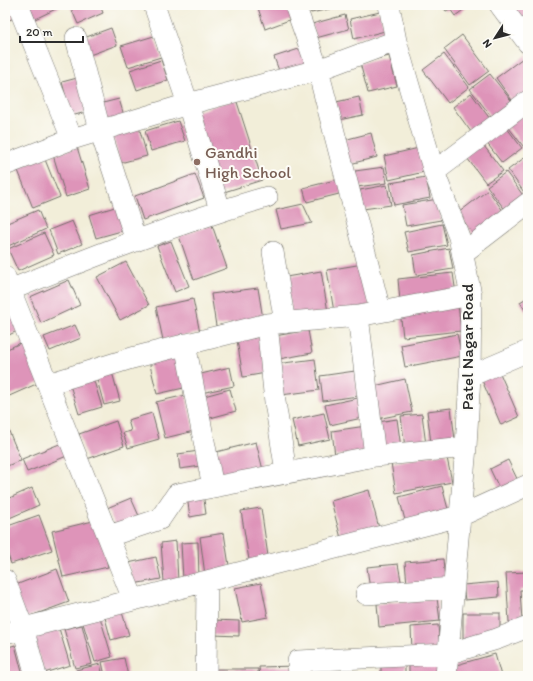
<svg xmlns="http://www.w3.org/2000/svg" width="533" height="681" font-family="Itim,sans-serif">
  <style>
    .building { fill: #de94b9 }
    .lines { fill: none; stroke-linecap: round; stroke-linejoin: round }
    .street-casing { stroke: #716f68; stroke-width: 22 }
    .street { stroke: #fff; stroke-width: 21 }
    .education-dot { fill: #8d6e63; stroke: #fdfcf7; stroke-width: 1.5 }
    .labels { text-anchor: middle; stroke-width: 4; stroke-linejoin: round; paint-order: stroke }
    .education-label { font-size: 17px; fill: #785e54; stroke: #fdfcf7; text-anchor: start }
    .street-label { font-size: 17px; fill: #2b2b2b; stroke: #fdfcf7 }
  </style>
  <rect width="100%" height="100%" fill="#fdfcf7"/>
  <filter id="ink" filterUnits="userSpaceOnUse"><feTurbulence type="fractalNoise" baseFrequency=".025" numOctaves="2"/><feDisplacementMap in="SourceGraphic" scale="8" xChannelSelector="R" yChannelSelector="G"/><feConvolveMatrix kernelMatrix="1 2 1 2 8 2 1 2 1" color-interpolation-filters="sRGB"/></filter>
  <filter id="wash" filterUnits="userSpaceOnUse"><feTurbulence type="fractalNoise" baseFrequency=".012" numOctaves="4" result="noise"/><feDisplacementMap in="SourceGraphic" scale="16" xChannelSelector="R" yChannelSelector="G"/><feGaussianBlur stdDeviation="0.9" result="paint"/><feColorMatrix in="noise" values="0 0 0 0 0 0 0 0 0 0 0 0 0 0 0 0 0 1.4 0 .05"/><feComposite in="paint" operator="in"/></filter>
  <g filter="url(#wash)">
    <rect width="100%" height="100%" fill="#f2eed9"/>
    <g id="blocks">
      <path class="building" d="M5,5H8L14,18L5,22Z
        M29,5H64L35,19Z
        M73,5H100L103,13L78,24L70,6Z
        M267,5H287L292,19L265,29L258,8Z
        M309,5H343V6L311,13Z
        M441,5H470L455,16L450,9L446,11Z
        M520,5H528V26L514,10Z
        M380,12L385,31L354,39L350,19Z
        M345,15L349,29L316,38L312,24Z
        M111,28L117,45L87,56L81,39Z
        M462,35L489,71L470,85L444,49Z
        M154,36L161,57L128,67L121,46Z
        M302,48L309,67L281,76L274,57Z
        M444,54L469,87L448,103L423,70Z
        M527,55L528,92L514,103L496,78Z
        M389,56L397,86L368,93L360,63Z
        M161,60L168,80L137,90L130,70Z
        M490,74L514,104L494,120L470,89Z
        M81,77L90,111L71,116L62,82Z
        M471,93L493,123L474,136L453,107Z
        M359,97L363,115L339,120L336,102Z
        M119,99L125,119L104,125L99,104Z
        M236,99L262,180L221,193L195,112Z
        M528,114V150L527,151L505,123Z
        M178,121L185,141L151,151L145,131Z
        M503,123L522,148L502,163L483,138Z
        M139,127L147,156L120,163L112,134Z
        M371,133L377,157L346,165L340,141Z
        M481,142L503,171L486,183L464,154Z
        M77,147L90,189L66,197L53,155Z
        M419,148L424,172L389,180L384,156Z
        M528,155V194L526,195L508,170Z
        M44,157L60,197L33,208L17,168Z
        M384,167L387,183L357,187L355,171Z
        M506,172L525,198L506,211L487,186Z
        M195,174L204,198L143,220L135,196Z
        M426,177L430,198L394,205L390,183Z
        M339,179L343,193L307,202L303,188Z
        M387,185L391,205L363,209L360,190Z
        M488,190L506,215L476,238L458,213Z
        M438,199L441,220L406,226L402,205Z
        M303,204L312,223L281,229L276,210Z
        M118,206L125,230L96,238L89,215Z
        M38,210L46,229L6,247L5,224Z
        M72,221L82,244L58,254L49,230Z
        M442,224L447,245L409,252L404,232Z
        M212,225L227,268L194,280L179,236Z
        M44,233L54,255L18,271L8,249Z
        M171,241L189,286L175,292L157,246Z
        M449,248L453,269L416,275L413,255Z
        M126,262L149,305L120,320L97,277Z
        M363,264L370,307L334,312L327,270Z
        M321,271L328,312L292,317L286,277Z
        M453,273L456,294L400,301L398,279Z
        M69,280L80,305L41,323L30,297Z
        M258,288L263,319L216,326L211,294Z
        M528,297V315L520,302Z
        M193,299L200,333L163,340L156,307Z
        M5,302L25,327L5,337Z
        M458,304L461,331L403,337L400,310Z
        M75,325L81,338L50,351L44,337Z
        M308,330L312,353L279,359L275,336Z
        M457,334L462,356L405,367L401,345Z
        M260,336L266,373L243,377L237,340Z
        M25,341L43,381L7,397L5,393V350Z
        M181,354L188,387L157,394L149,361Z
        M315,359L319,390L281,395L276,364Z
        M230,367L234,386L201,393L197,375Z
        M355,371L358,396L323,401L320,376Z
        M499,371L519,417L501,425L481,378Z
        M112,372L120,401L104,405L96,376Z
        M93,378L102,407L79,414L70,385Z
        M405,379L412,412L377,419L370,387Z
        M230,389L236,411L203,420L197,398Z
        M186,395L194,431L165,438L156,402Z
        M358,398L362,418L330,425L325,405Z
        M451,408L455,440L431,443L427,411Z
        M152,413L159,439L128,448L123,433L131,431L128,420Z
        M324,413L330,439L298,446L292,420Z
        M422,414L426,445L405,448L401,416Z
        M397,419L401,448L382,451L378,422Z
        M116,421L124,446L87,459L79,434Z
        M366,426L370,451L335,456L332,431Z
        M8,429L21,460L5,467V430Z
        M67,441L72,454L27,472L22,459Z
        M256,442L263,470L219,481L212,453Z
        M199,451L201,466L180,469L178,454Z
        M446,453L452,482L396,493L391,463Z
        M508,460L520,485L502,494L490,469Z
        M442,486L449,513L406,524L399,497Z
        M32,488L39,505L5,520V500Z
        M369,490L380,532L342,542L331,501Z
        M203,493L206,514L190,517L187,496Z
        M131,498L139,516L116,527L107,508Z
        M261,508L269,563L250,566L241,511Z
        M39,515L52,550L11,564L5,546V527Z
        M97,520L108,567L63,577L52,531Z
        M224,533L230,572L205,575L200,537Z
        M176,541L178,581L164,582L161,543Z
        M198,542L199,580H183L181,543Z
        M156,557L161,579L133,584L128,563Z
        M443,559L445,581L407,584L405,562Z
        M398,564L402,586L370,590L367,567Z
        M57,569L69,602L25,618L13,586Z
        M528,572V590H520L522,621L509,622L506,573Z
        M498,582L499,597L465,600L463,585Z
        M261,583L268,617L242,622L235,588Z
        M437,598L440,621L379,627L377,604Z
        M5,608L10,622L5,624Z
        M121,609L129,635L111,640L104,614Z
        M463,613H500V634L463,644Z
        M99,614L112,657L95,662L82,620Z
        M213,620L239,621V636L213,635Z
        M58,625L70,665L44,673L32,633Z
        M82,625L92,664L75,668L64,629Z
        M438,625L440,649L412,651L411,627Z
        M15,645L23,676H5V648Z
        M495,654L501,676H455L453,666Z
        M124,658L128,676H105L102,662Z
        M409,661H438L439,676H409Z
        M381,662H405V676H381Z
        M100,664L103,676H77L76,670Z
        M297,666V676H260L259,667Z
        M212,669H258V676H212Z"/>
    </g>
  </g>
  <g filter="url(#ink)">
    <use href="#blocks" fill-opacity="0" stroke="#716f68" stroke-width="1"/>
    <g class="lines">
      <defs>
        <path id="street" d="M18,5L72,139
          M154,5L188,104L220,210
          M295,5L318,70L380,310
          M389,5L396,41L434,172L459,237L471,295L470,376L466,447L446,676
          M500,5L528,43
          M76,38L100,130L136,241
          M5,165L72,139L188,104L318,70L396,41
          M434,172L528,101
          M273,252L285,323
          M463,253L528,203
          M5,277L133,599
          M5,292C91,257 178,223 267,197
          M358,316L375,456
          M267,324L275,402L286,472
          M185,344L213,487
          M470,376L528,351
          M48,384L132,358L267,324L358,316L471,295
          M109,536L160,519L177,494L375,456L466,447
          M5,580L23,628L36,676
          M366,594L453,588
          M5,633L460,516L528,485
          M206,676L207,582
          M299,676L298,661L447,654L497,639L528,627"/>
      </defs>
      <use href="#street" class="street-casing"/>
      <use href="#street" class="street"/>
    </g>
  </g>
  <circle class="education-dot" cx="197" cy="162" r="4"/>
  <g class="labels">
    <g class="education-label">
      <text x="205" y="158">Gandhi<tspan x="205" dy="20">High School</tspan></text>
    </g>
    <g class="street-label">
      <text transform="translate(467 347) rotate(-90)" y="6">Patel Nagar Road</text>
    </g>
  </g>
  <rect width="533" height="681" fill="none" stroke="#fdfcf7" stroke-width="20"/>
  <g transform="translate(495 38) rotate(234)" stroke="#fdfcf7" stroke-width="3" paint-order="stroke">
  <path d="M0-3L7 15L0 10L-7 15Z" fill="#2b2b2b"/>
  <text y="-6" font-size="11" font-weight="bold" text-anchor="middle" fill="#2b2b2b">N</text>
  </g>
  <path d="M20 36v6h63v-6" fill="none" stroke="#2b2b2b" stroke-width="2"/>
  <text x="26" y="36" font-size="12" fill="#2b2b2b" stroke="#fdfcf7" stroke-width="3" paint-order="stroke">20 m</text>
</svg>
